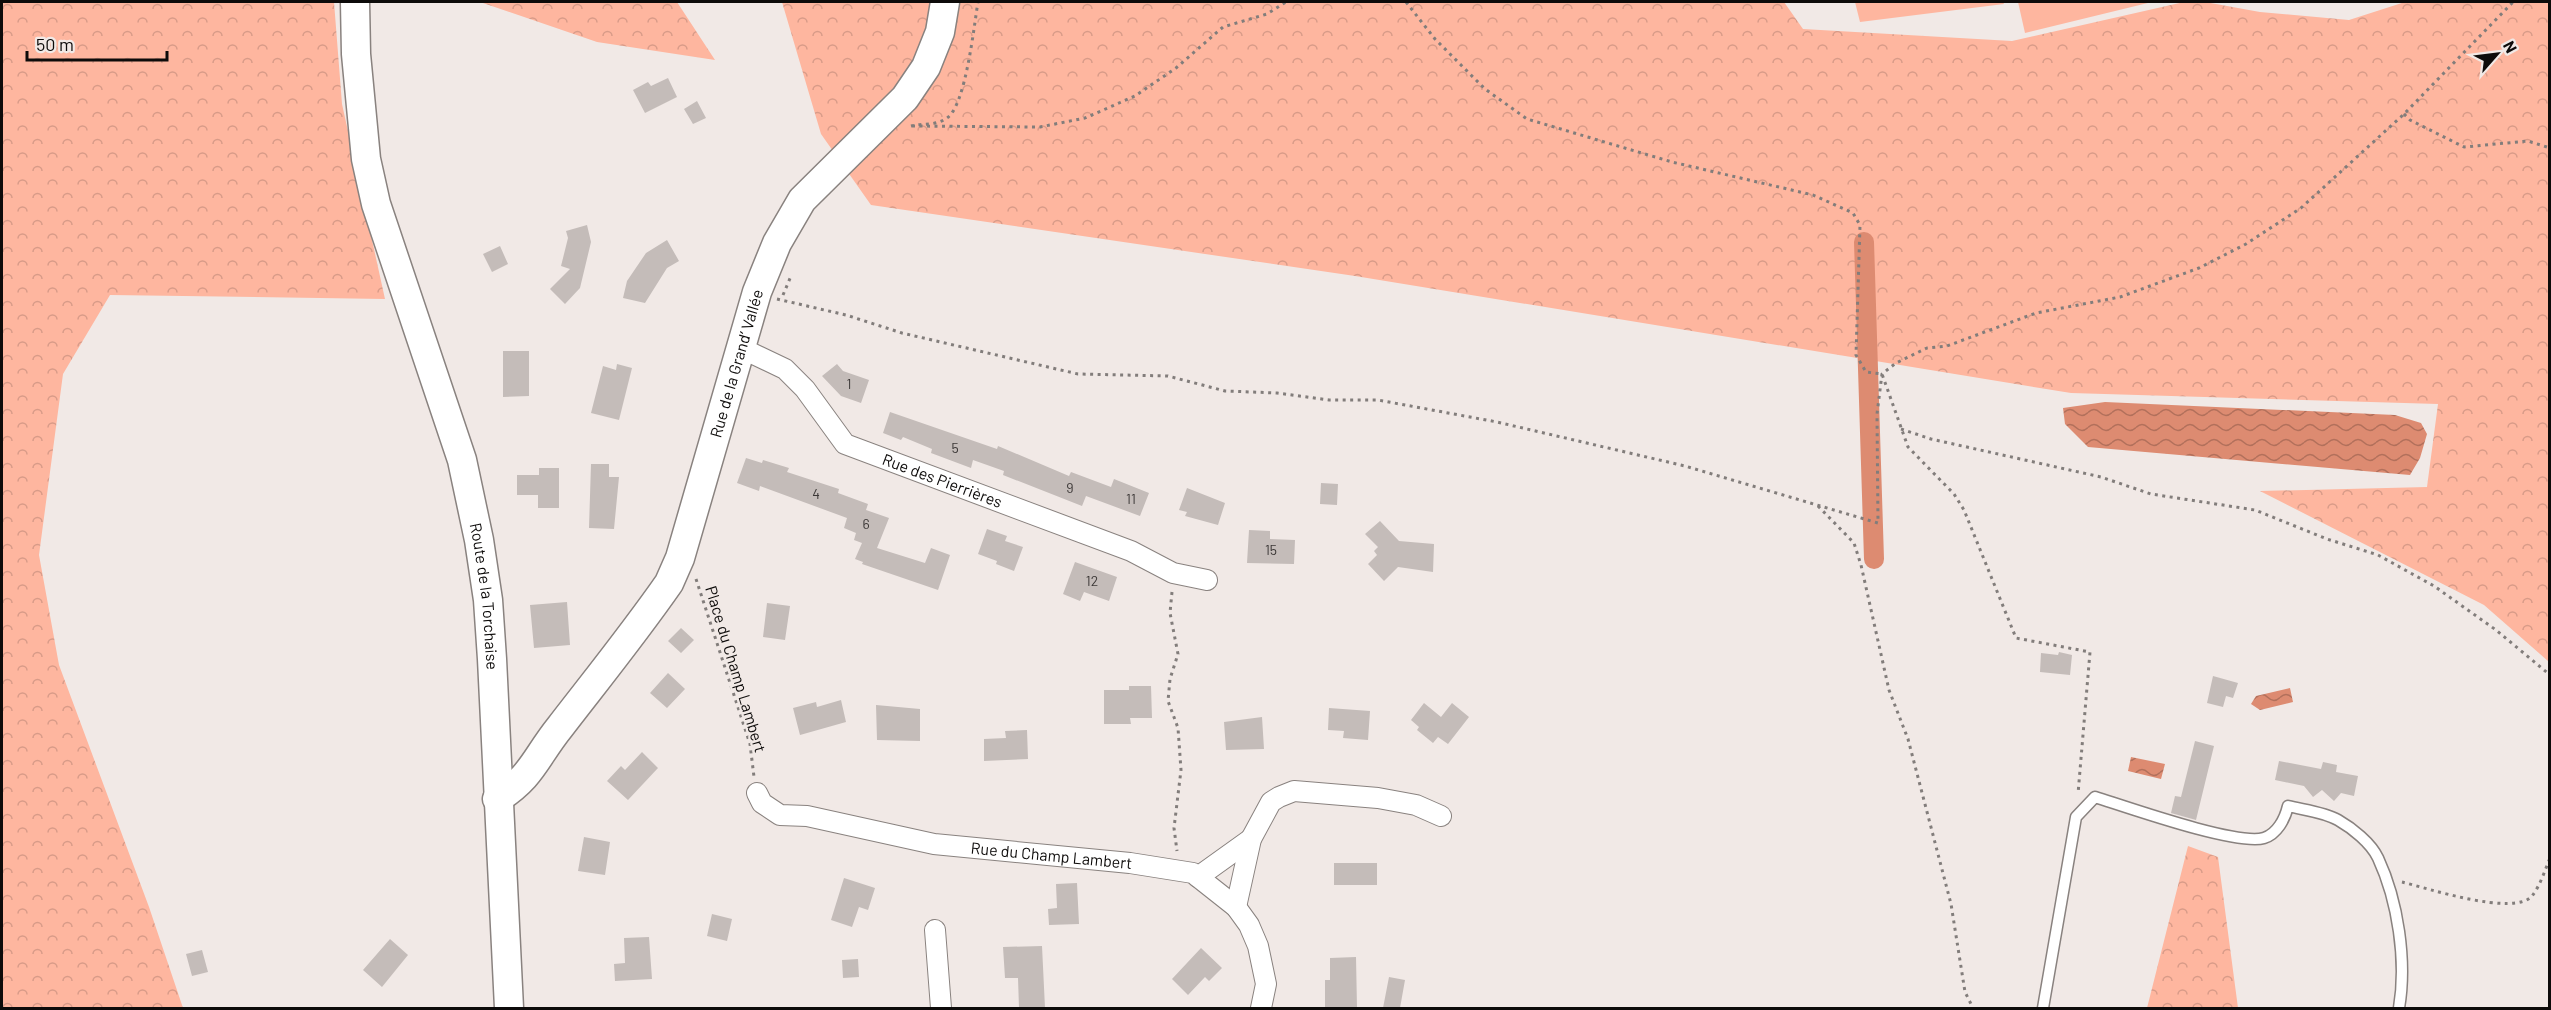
<svg xmlns="http://www.w3.org/2000/svg" width="2551" height="1010" font-family="Barlow,sans-serif">
  <style>
    .green { fill: #feb69f }
    .forest { fill: url(#forest-crowns) }
    .water { fill: url(#water-waves) }
    .lines { fill: none; stroke-linecap: round; stroke-linejoin: round }
    .canal { stroke: #dd8b71; stroke-width: 20 }
    .building { fill: #c4bcb9 }
    .lane-casing { stroke: #89827f; stroke-width: 13 }
    .street-casing { stroke: #89827f; stroke-width: 22 }
    .secondary-casing { stroke: #89827f; stroke-width: 31 }
    .path { stroke: #827d7b; stroke-width: 3; stroke-dasharray: 3 4.5; stroke-linecap: butt }
    .lane { stroke: #fff; stroke-width: 10 }
    .street { stroke: #fff; stroke-width: 20 }
    .secondary { stroke: #fff; stroke-width: 28 }
    .labels { text-anchor: middle; stroke-width: 4.5; stroke-linejoin: round; paint-order: stroke }
    .number-label { font-size: 14px; fill: #3b3736 }
    .street-label { font-size: 16px; fill: #0d0b0a; stroke: #f1e9e6 }
  </style>
  <defs>
    <pattern id="forest-crowns" width="20" height="18" patternUnits="userSpaceOnUse" patternTransform="scale(1.5)"><rect width="20" height="18" fill="#feb69f"/><path d="M2 6a3 3 0 1 1 6 0M12 15a3 3 0 1 1 6 0" fill="none" stroke="#d89b88"/></pattern>
    <pattern id="water-waves" width="16" height="10" patternUnits="userSpaceOnUse" patternTransform="scale(1.5)"><rect width="16" height="10" fill="#dd8b71"/><path d="M0 5q4-4 8 0t8 0" fill="none" stroke="#b2705b"/></pattern>
  </defs>
  <rect width="100%" height="100%" fill="#f1e9e6"/>
  <path class="green" d="M1855,2H2003L2004,4L1860,22Z
    M2018,2H2152L2025,33Z"/>
  <path class="forest" d="M2,2H334L342,104L385,299L110,295L63,374L39,555L59,665L149,907L183,1008H2Z
    M480,2H677L715,60L597,42Z
    M782,2H1784L1803,29L2012,41L2184,2H2205L2260,12L2349,20L2405,2H2549V662L2484,605L2260,491L2427,487L2438,404L2071,393L1355,276L871,205L821,134Z
    M2188,846L2218,857L2238,1008H2147Z"/>
  <path class="water" d="M2105,402L2395,415L2421,423L2427,434L2420,458L2410,475L2088,447L2065,424L2063,408Z
    M2290,688L2293,702L2260,710L2251,704L2256,696Z
    M2131,757L2165,764L2161,779L2128,771Z"/>
  <g class="lines">
    <path class="canal" d="M1864,242L1874,559"/>
  </g>
  <path class="building" d="M668,78L677,97L645,113L633,90L648,82L651,86Z
    M697,101L706,118L693,124L684,109Z
    M587,225L591,242L580,288L565,304L550,289L570,269L561,266L568,238L566,231Z
    M667,240L679,261L667,268L645,303L623,298L627,281L646,253Z
    M500,246L508,264L492,272L483,254Z
    M503,351H529V396L503,397Z
    M617,364L632,368L619,420L591,413L603,366L616,370Z
    M837,364L843,371L869,380L861,403L841,396L822,376Z
    M890,412L997,449L998,446L1069,476L1071,472L1111,487L1114,479L1149,493L1140,516L1086,496L1082,506L1003,475L1004,471L973,460L971,468L931,453L932,449L903,437L901,440L883,433Z
    M746,458L762,463L763,460L789,468L787,472L839,489L838,493L868,504L866,510L889,518L877,548L925,563L931,548L950,555L938,590L862,564L863,562L855,559L862,543L854,540L856,533L844,528L847,518L760,486L759,491L737,483Z
    M591,464H609V477H619L614,529L589,528Z
    M539,468H559V508H538V495H517V475H539Z
    M1321,483L1338,484L1337,505L1320,504Z
    M1187,488L1225,503L1218,525L1185,516L1187,512L1179,510Z
    M1380,521L1399,541L1434,544L1433,572L1398,567L1384,581L1368,564L1377,555L1374,551L1378,547L1365,534Z
    M987,529L1007,536L1005,541L1023,547L1014,571L996,564L997,561L978,554Z
    M1249,530L1270,531V539L1295,540L1294,564L1247,563Z
    M1075,562L1117,577L1109,601L1084,592L1080,601L1063,594Z
    M567,602L570,645L534,648L530,605Z
    M767,603L790,606L785,640L763,637Z
    M681,628L694,640L681,653L668,641Z
    M2059,652L2072,655L2070,675L2040,672L2041,653L2058,655Z
    M668,673L685,689L667,708L650,693Z
    M2213,676L2238,683L2233,698L2226,696L2223,707L2207,703Z
    M1129,686H1151L1152,718H1130L1131,724H1104V690H1129Z
    M841,700L846,722L800,735L793,708L816,702L817,707Z
    M1424,703L1441,717L1452,703L1469,717L1448,744L1438,737L1433,743L1417,730L1419,727L1411,720Z
    M876,705L920,709V741L877,740Z
    M1329,708L1370,711L1368,740L1343,738L1344,731L1328,730Z
    M1262,717L1264,749L1226,750L1224,722Z
    M1027,730L1028,759L984,761V739L1006,738L1005,731Z
    M2195,741L2214,746L2196,820L2171,813L2175,796L2181,797Z
    M642,752L658,768L628,800L607,781L621,766L625,770Z
    M2279,761L2321,769L2323,762L2337,765L2336,772L2358,776L2354,796L2341,793L2334,801L2322,790L2313,797L2304,786L2275,780Z
    M584,837L610,842L605,875L578,871Z
    M1334,863H1377V885H1334Z
    M844,878L875,888L868,910L859,907L852,927L831,920Z
    M1077,883L1079,924L1049,925L1048,909L1057,908L1056,884Z
    M712,914L732,919L727,941L707,936Z
    M649,937L652,979L615,981L614,964L625,963L624,938Z
    M390,939L408,955L382,987L363,970Z
    M1042,946L1045,1008H1019L1018,978H1005L1003,947Z
    M1201,948L1222,968L1209,981L1205,977L1188,995L1172,979Z
    M202,950L208,972L192,976L186,954Z
    M1356,957L1357,1008H1325V980H1330V958Z
    M858,959L859,977L843,978L842,960Z
    M1389,977L1405,980L1400,1008H1383Z"/>
  <g class="lines">
    <defs>
      <path id="lane" d="M2043,1008L2076,817L2095,797C2127,807 2237,846 2264,838C2277,834 2285,819 2288,806C2304,810 2324,812 2338,820C2352,828 2371,843 2378,858C2398,901 2407,961 2399,1008"/>
      <g id="street">
        <path id="s1" d="M741,348L785,369L805,389L845,444L1131,551L1173,573L1207,580"/>
        <path id="s2" d="M757,793L762,803L780,815L807,816L934,844L1130,863L1193,873L1236,907L1249,925L1258,946L1266,984L1261,1008"/>
        <path d="M1198,877L1251,839"/>
        <path d="M1236,907L1251,839L1271,802L1279,797L1294,791L1378,798L1416,805L1441,816"/>
        <path d="M935,930L941,1008"/>
      </g>
      <g id="secondary">
        <path id="s3" d="M355,2L356,54L366,159L376,204L462,460L479,540L488,600L492,659L509,1008"/>
        <path id="s4" d="M497,799C533,776 535,758 560,727C597,679 635,632 669,583L680,558L757,292L777,243L802,200L905,98L926,67L940,32L945,2"/>
      </g>
    </defs>
    <use href="#lane" class="lane-casing"/>
    <use href="#street" class="street-casing"/>
    <use href="#secondary" class="secondary-casing"/>
    <path class="path" d="M1406,2L1435,39L1485,89L1527,119L1672,162L1813,195L1853,213L1860,225L1856,355L1866,372L1882,374L1908,447L1954,494L1964,510L2016,638L2090,652L2078,794
      M2404,114L2410,120L2464,147L2528,141L2550,148
      M911,126C923,123 936,126 947,118C966,105 974,25 978,2
      M912,126L1040,127L1085,118L1135,96L1176,68L1223,27L1267,14L1286,2
      M783,295L791,276
      M777,299L846,315L902,333L1078,374L1168,376L1225,391L1277,393L1329,400H1378L1497,422L1685,466L1878,523L1877,414L1882,374L1896,363L1927,348L1947,346L2036,313L2120,297L2199,268L2246,244L2301,208L2404,114L2513,2
      M1901,429L1931,439L2101,477L2151,494L2255,510L2327,539L2378,555L2434,586L2496,630L2550,675
      M1818,506L1854,543L1861,565L1889,690L1908,739L1951,904L1965,992L1973,1008
      M696,579L750,744L754,777
      M1172,592L1170,613L1178,654L1170,679L1168,701L1178,728L1181,770L1174,828L1177,851
      M2402,882C2427,888 2514,917 2532,896C2540,886 2545,870 2550,858"/>
    <use href="#lane" class="lane"/>
    <use href="#street" class="street"/>
    <use href="#secondary" class="secondary"/>
  </g>
  <g class="labels">
    <g class="number-label">
      <text x="849" y="389">1</text>
      <text x="955" y="453">5</text>
      <text x="1070" y="493">9</text>
      <text x="816" y="499">4</text>
      <text x="1131" y="504">11</text>
      <text x="866" y="529">6</text>
      <text x="1271" y="555">15</text>
      <text x="1092" y="586">12</text>
    </g>
    <g class="street-label">
      <text dy="6" stroke="none"><textPath href="#s4" startOffset="507">Rue de la Grand’ Vallée</textPath></text>
      <text dy="6" stroke="none"><textPath href="#s1" startOffset="249">Rue des Pierrières</textPath></text>
      <text dy="6" stroke="none"><textPath href="#s3" startOffset="612">Route de la Torchaise</textPath></text>
      <text transform="translate(736 669) rotate(73)" y="6">Place du Champ Lambert</text>
      <text dy="6" stroke="none"><textPath href="#s2" startOffset="308">Rue du Champ Lambert</textPath></text>
    </g>
  </g>
  <rect width="2551" height="1010" fill="none" stroke="#0d0b0a" stroke-width="6"/>
  <g transform="translate(2497 54) rotate(62)" stroke="#f1e9e6" stroke-width="4.5" paint-order="stroke">
  <path d="M0-4.5L10 22L0 15L-10 22Z" fill="#0d0b0a"/>
  <text y="-9" font-size="16" font-weight="bold" text-anchor="middle" fill="#0d0b0a">N</text>
  </g>
  <path d="M27 51v9h140v-9" fill="none" stroke="#0d0b0a" stroke-width="3"/>
  <text x="36" y="51" font-size="18" fill="#0d0b0a" stroke="#f1e9e6" stroke-width="4.5" paint-order="stroke">50 m</text>
</svg>
